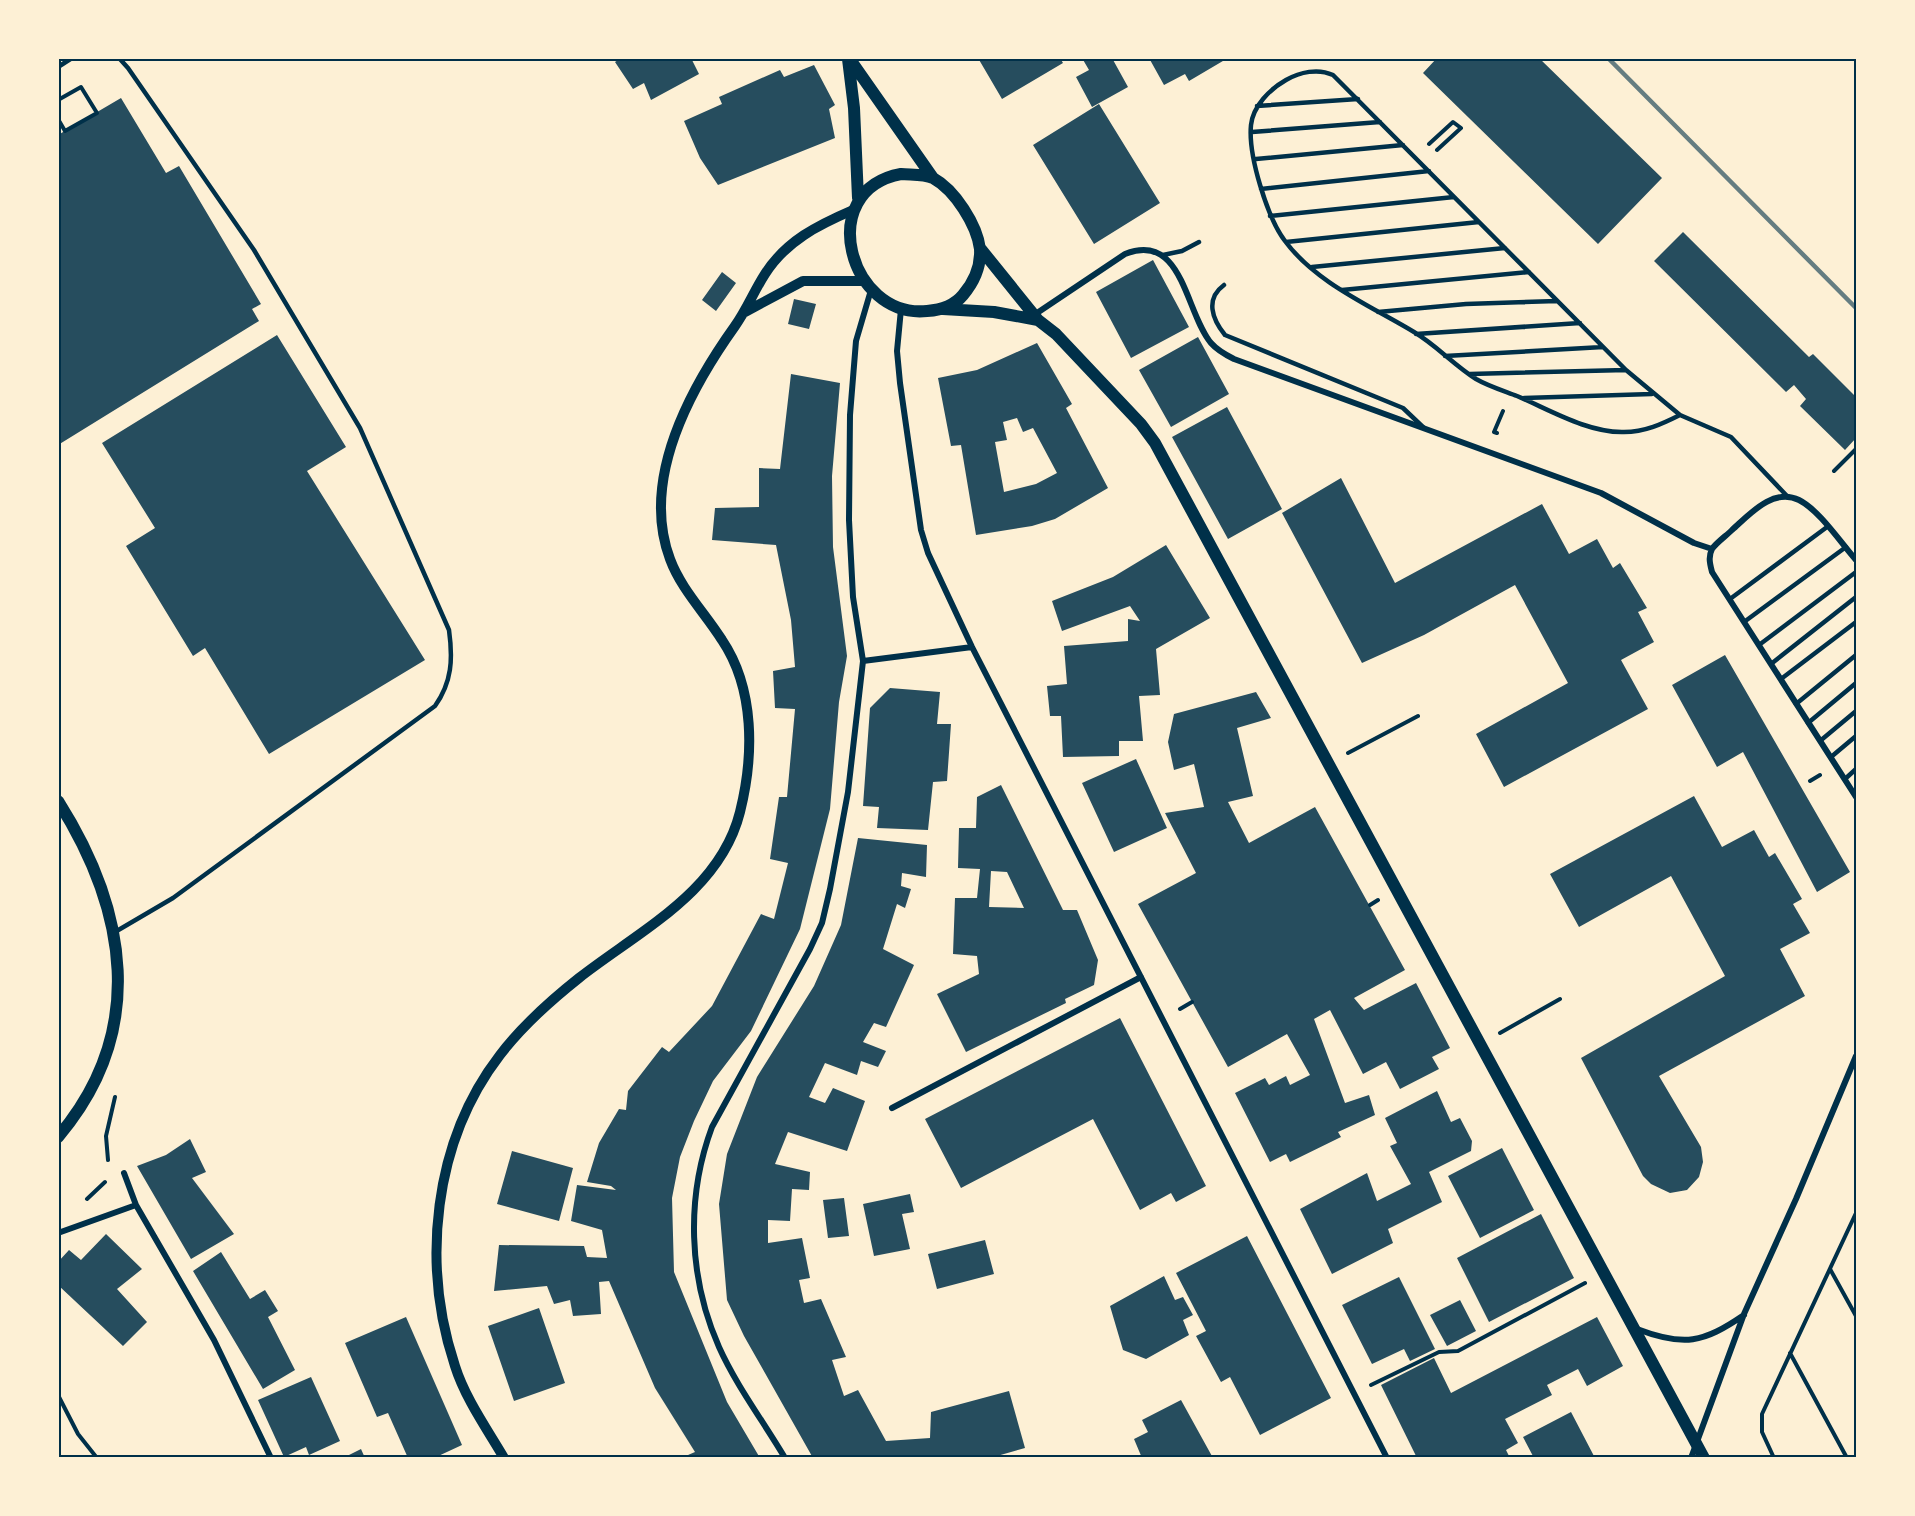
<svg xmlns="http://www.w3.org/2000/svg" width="1915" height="1516" font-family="'Archivo Narrow',sans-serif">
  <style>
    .building { fill: #264d5e; fill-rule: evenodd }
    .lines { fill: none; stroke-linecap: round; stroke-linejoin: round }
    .path { stroke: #003049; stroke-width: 4 }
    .service { stroke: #003049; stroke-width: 4.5 }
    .minor { stroke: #003049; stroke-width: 6 }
    .tertiary { stroke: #003049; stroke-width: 10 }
    .secondary { stroke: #003049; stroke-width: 12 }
    .rail { stroke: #657d81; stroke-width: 4.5 }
    .neatline { fill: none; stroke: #003049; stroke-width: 2 }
  </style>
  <rect width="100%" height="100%" fill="#fdf0d5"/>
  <path class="building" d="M621,58H691L699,74L651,100L644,83L633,89L615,62Z
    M978,58H1060L1063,63L1002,99Z
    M1082,58H1112L1128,87L1092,107L1076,77L1089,70Z
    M1149,58H1228L1189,81L1185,74L1164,85Z
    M1437,58H1539L1662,178L1598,244L1423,73Z
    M814,65L835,105L829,109L835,138L718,185L700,158L684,121L722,104L719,97L780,70L784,77Z
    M121,98L166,173L179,166L261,304L252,309L259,321L58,445V135Z
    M1099,104L1160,203L1094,244L1033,145Z
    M1683,232L1809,357L1813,354L1856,397V438L1845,450L1800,406L1806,399L1794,385L1786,392L1654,261Z
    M1153,260L1189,327L1131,358L1096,292Z
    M722,272L736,283L716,311L702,300Z
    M794,299L816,304L809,329L788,324Z
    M277,335L346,447L307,471L425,660L269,754L205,648L193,656L126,546L155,528L102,443Z
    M1198,337L1229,394L1171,427L1139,370Z
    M1037,343L1072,404L1066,408L1108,488L1055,519L1032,526L976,535L961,445L951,446L938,378L977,370ZM1017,418L1023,432L1033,428L1057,473L1036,484L1004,492L995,442L1007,440L1003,422Z
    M791,374L840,383L832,476L833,547L847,656L839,702L830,809L800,929L751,1031L713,1081L694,1121L680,1157L672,1198L674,1272L727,1402L760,1458H690L688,1455L695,1452L655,1388L609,1281L599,1282L601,1314L573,1316L570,1300L554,1304L547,1286L494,1291L499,1245L584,1246L587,1257L607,1258L602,1230L571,1221L577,1185L616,1190L611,1186L587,1182L599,1143L619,1109L626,1110L628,1091L662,1047L669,1052L712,1006L761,914L774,919L788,863L770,859L779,797H787L795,709L775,708L773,671L795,667L791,620L776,545L712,540L715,508L759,507V468L780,469Z
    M1227,407L1282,509L1228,539L1172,437Z
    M1341,478L1395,583L1542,504L1569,554L1597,539L1613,568L1620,563L1647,608L1638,612L1654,642L1621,660L1648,709L1504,787L1476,734L1568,683L1515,585L1424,635L1362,663L1282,513Z
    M1166,545L1210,618L1156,649L1160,695L1139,696L1143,741H1119V756L1063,757L1061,716H1050L1047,686L1067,684L1064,646L1128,641V619L1140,621L1130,606L1062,631L1052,601L1113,577Z
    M1725,655L1850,872L1817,892L1743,752L1717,767L1672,685Z
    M890,688L940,692L937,724H951L947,781L933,782L928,830L877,828L879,807L863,806L870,708Z
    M1256,692L1271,718L1237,728L1253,796L1228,802L1249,843L1315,807L1405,970L1354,998L1364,1010L1416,983L1450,1048L1432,1057L1439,1069L1400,1089L1386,1062L1363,1074L1330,1010L1314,1019L1345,1103L1369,1095L1375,1115L1338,1132L1341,1137L1290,1162L1286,1154L1270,1162L1235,1093L1265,1078L1269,1085L1286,1076L1290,1085L1310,1075L1287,1034L1228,1067L1138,904L1196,873L1165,813L1204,807L1194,764L1174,770L1168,742L1174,714Z
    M1136,759L1167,828L1114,852L1082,783Z
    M1001,785L1063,910H1077L1098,960L1094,985L1065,999L1066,1003L966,1052L937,994L979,974L977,956L953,954L955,898H977L980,869L958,868L959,828H976L977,797ZM991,871L1007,872L1024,908L989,907Z
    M1694,796L1722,847L1754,830L1769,857L1775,853L1802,899L1793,904L1810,933L1780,949L1805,996L1659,1076L1701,1147L1703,1162L1699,1177L1687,1190L1670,1193L1651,1184L1643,1176L1581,1058L1725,976L1671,876L1579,927L1550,874Z
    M858,838L927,845L926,877L902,873L901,886L911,889L905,908L897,904L883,949L914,965L886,1027L874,1023L863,1042L886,1051L878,1067L861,1061L857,1075L825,1063L809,1097L825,1103L833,1088L865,1101L847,1151L788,1132L775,1164L810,1172L809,1190L792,1189L790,1221L768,1220V1243L802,1238L810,1278L799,1280L804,1303L821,1299L846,1357L832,1360L844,1396L858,1390L886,1441L930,1438L931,1412L1009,1391L1025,1448L990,1458H813L744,1336L727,1300L719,1204L727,1154L757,1077L814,986L841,925Z
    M1120,1018L1206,1186L1176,1202L1171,1193L1140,1210L1093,1119L961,1188L925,1119Z
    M1437,1091L1451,1122L1460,1118L1472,1141L1471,1151L1429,1172L1442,1202L1388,1229L1393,1243L1332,1274L1300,1209L1367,1173L1377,1201L1411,1184L1390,1146L1397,1143L1385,1118Z
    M190,1139L206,1172L192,1178L234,1234L191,1259L137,1166L166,1155Z
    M1502,1148L1534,1210L1480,1238L1448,1176Z
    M512,1151L573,1168L559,1221L497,1204Z
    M910,1194L914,1212L902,1214L910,1249L874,1256L863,1204Z
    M844,1198L849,1236L828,1238L823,1200Z
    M1541,1214L1574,1278L1489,1322L1457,1258Z
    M106,1234L142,1269L117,1289L147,1322L123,1346L58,1285V1262L69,1250L81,1260Z
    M1247,1236L1331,1398L1260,1435L1230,1377L1221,1382L1196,1336L1206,1331L1176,1273Z
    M985,1240L994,1274L937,1289L928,1254Z
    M221,1252L250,1299L265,1290L278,1311L268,1317L295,1370L263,1389L193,1271Z
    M1164,1276L1175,1300L1183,1297L1193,1315L1183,1320L1189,1335L1146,1359L1123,1350L1110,1306Z
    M1399,1277L1435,1349L1410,1361L1404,1349L1372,1364L1342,1305Z
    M1460,1300L1476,1331L1447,1346L1430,1315Z
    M539,1308L565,1383L514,1401L488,1326Z
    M406,1317L462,1445L434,1458H408L388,1413L377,1417L345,1343Z
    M1597,1317L1623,1366L1587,1386L1578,1369L1547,1385L1552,1395L1505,1419L1518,1443L1506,1450L1510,1458H1417L1381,1385L1434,1358L1451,1393Z
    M311,1377L340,1441L309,1455L306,1447L284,1457L258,1400Z
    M1181,1400L1213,1458H1142L1134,1439L1148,1432L1142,1420Z
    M1571,1412L1595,1458H1534L1523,1437Z
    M361,1449L365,1458H343Z"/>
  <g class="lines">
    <path class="path" d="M58,100L81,87L97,113L65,131L58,119
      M1429,144L1453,122L1461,128L1437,150
      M1497,433L1494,432L1503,411
      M1834,471L1856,449
      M1348,753L1418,716
      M1810,781L1820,775
      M1370,905L1378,900
      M1180,1009L1192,1002
      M1500,1033L1560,999
      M108,1160L106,1136L115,1097
      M87,1199L105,1182
      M1830,1269L1856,1316
      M1790,1353L1847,1458
      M1371,1385L1439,1352L1458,1351L1585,1283
      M58,1395L78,1434L97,1458
      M1774,1458L1762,1432V1414L1856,1213"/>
    <path class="service" d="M58,67L72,58
      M1257,106L1358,99
      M1252,132L1380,122
      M1256,159L1403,145
      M1261,189L1429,171
      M1270,216L1454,197
      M1286,242L1479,222
      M1163,255L1182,251L1199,242
      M1312,267L1505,248
      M1224,285C1205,299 1212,319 1225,335L1403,408L1424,428
      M1342,290L1529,272
      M1378,312L1466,304L1557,301
      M1416,334L1580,323
      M1445,356L1603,347
      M1470,374L1626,370
      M1524,398L1652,394
      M1680,415C1662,424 1645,432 1624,432C1588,433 1550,410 1517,396C1504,391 1488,386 1476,379C1454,365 1436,345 1414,332C1371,306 1316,283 1285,241C1267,217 1248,155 1251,125C1253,106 1270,89 1286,80C1300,72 1318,68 1333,75L1626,370L1680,415L1731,437L1787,496
      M1730,599L1827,527
      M1744,622L1846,547
      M1759,645L1856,572
      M1771,664L1856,597
      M1781,679L1856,622
      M1796,704L1856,655
      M1808,723L1856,683
      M1820,741L1856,711
      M1831,757L1856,736
      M1845,779L1856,769
      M115,932L173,898L435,706C452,682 453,659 449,630L360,428L254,250L128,68L119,58"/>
    <path class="minor" d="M901,309L897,351L900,383L921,530L928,553L972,647L1387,1458
      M1034,315L1125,254C1183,231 1185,312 1211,343C1217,350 1226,355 1234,359L1601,493L1694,543L1712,549
      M1856,560C1841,543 1819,510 1799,500C1773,487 1749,515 1732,530C1726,536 1717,542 1712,549C1708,557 1710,564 1712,572L1856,797
      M863,661L972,647
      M892,1108L1141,977
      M124,1173L136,1205L214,1340L271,1458
      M58,1233L136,1205
      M1637,1329C1684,1347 1703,1343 1744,1315
      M785,1458C763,1421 736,1385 719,1347C688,1277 686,1197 712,1127L810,949L822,923L830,889L848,792L863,661L853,597L849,520L850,415L856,341L871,290
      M1691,1458L1744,1314L1796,1199L1856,1056"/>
    <path class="tertiary" d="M745,312L803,281H864
      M504,1458C487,1429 465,1398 455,1366C421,1264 433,1142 500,1055C522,1026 550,1001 579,978C639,931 720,892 740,812C754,756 755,689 722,640C705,613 681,589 670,559C640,479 690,389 735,326C747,309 754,291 765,274C786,241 818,225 853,210"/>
    <path class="secondary" d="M849,58L933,178
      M848,59L854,108L858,198
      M901,174C911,175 924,174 933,178C955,190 977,225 980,249C981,267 974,282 963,295C954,306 941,310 927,311C849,319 814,190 901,174Z
      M980,248L1038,320L1056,334L1141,424L1155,443L1704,1458
      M943,309L994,312L1038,320
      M58,801C127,910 148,1031 58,1137"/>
    <path class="rail" d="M1608,58L1856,308"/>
  </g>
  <rect width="1915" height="1516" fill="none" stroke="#fdf0d5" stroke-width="120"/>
  <rect x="60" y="60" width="1795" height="1396" class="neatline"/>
</svg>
